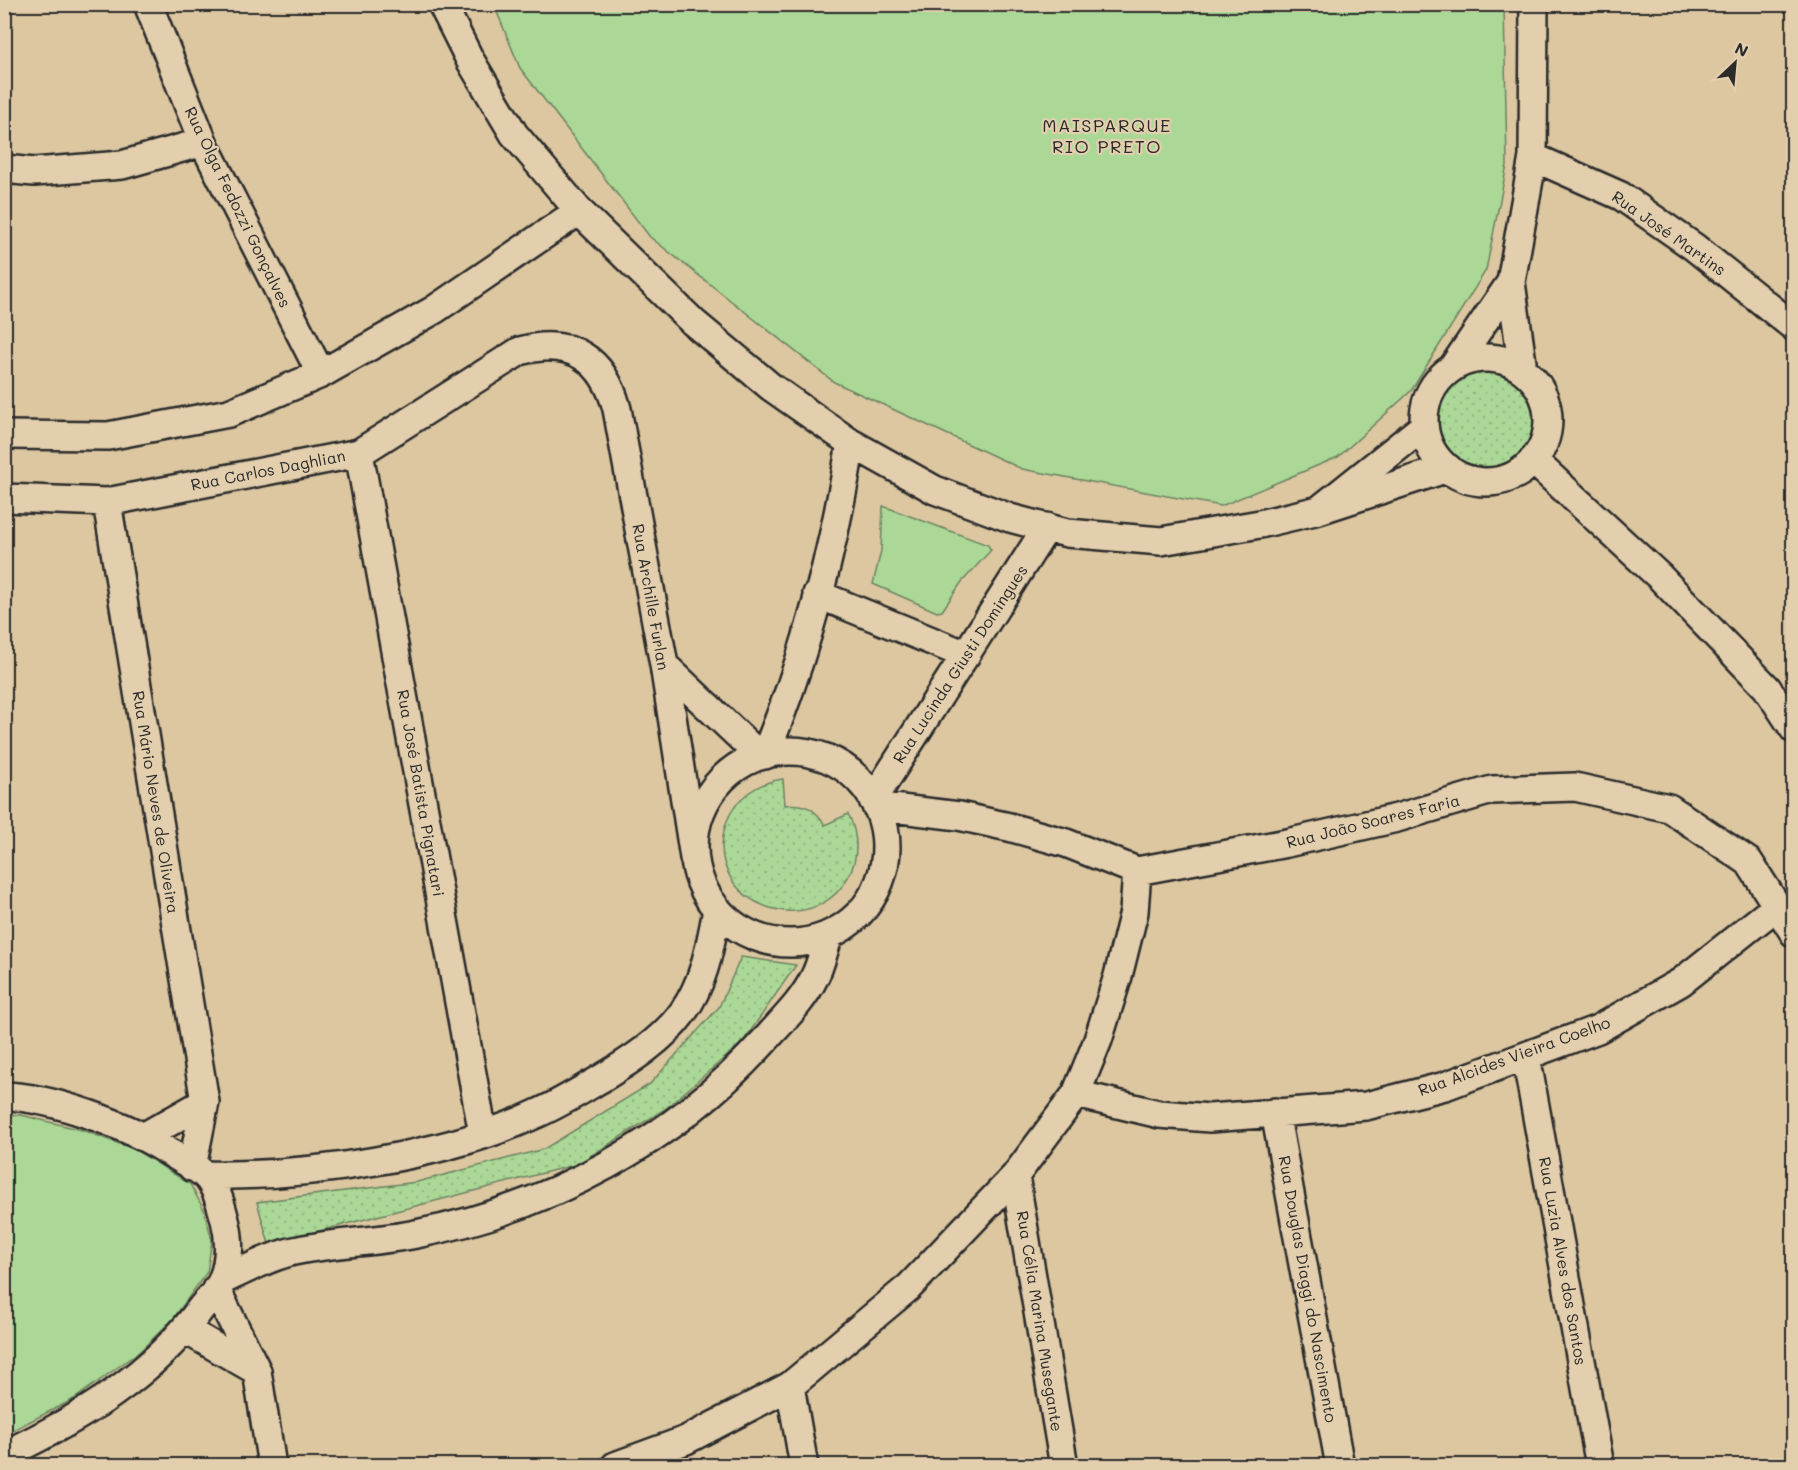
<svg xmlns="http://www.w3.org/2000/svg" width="1798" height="1470" font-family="Mali,sans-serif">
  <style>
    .grass { fill: url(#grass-dots); stroke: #6b8260; stroke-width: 1.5 }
    .park { fill: #abd896; stroke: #6b8260; stroke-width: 1.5 }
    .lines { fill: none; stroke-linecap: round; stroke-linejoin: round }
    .street-casing { stroke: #2b2b2b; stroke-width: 32 }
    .street { stroke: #e3cfad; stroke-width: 27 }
    .labels { text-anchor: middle; stroke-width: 4.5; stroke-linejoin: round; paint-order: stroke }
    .street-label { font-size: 16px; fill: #2b2b2b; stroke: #e3cfad }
    .neighbourhood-label { font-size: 18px; letter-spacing: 1.5px; fill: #2b2b2b; stroke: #e3cfad }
  </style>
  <defs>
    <pattern id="grass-dots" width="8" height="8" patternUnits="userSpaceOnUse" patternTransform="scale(1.5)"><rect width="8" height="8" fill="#abd896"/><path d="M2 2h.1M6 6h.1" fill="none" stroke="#93ba81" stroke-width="1.8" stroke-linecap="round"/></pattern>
  </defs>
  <rect width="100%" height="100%" fill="#dcc7a1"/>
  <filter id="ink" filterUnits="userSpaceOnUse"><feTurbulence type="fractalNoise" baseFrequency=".0167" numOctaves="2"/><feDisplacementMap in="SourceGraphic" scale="12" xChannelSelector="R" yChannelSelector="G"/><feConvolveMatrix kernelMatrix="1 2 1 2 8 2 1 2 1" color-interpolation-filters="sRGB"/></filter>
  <g filter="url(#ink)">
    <path class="grass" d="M1435 420a51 51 0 1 1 102 0a51 51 0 1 1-102 0Z
      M783,779L785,805C805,803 815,808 825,825L848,814C856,828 858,848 854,863C825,951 696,907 727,821C736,798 758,782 783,779Z
      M741,957L796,965L743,1042L665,1109L578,1164L269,1244L257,1202L417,1182L544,1149L650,1084L719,1007Z"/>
    <path class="park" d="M494,5H1504L1507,165L1486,270L1411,391L1338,457L1221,506L1022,469L834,382L650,237L520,68Z
      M883,506L988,545L991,550L961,583L942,611L937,612L873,584L881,551Z
      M5,1115H21L82,1130L136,1150L190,1184L204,1210L212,1240L207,1272L173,1319L140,1351L74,1399L5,1434Z"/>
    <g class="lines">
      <defs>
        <path id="street" d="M148,4L203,142L321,374
          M442,4L470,60L514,134L579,211L693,322L771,387L851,443L935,490L1010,518L1067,533L1161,541L1260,524L1319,510
          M1533,157L1621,196L1694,247L1794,327
          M4,169L34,172L122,165L203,142
          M1511,282L1533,157L1534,4
          M1424 420a62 62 0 1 1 124 0a62 62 0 1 1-124 0Z
          M1453,367L1511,282L1523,370
          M1424,426L1319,510L1448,468
          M4,435L108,436L229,413L321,374L434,310L579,211
          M359,453L483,1134
          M1533,460L1660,577L1767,688L1794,729
          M4,498L107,502L359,453L520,351C571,337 604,359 617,409L664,665L694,858
          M107,502L205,1102L192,1167
          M817,594L966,655
          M664,665L760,756
          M694 847a96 96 0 1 1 192 0a96 96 0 1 1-192 0Z
          M765,755C806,655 834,549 851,443
          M873,800L1047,527
          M876,806L959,816L1009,827L1066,843L1137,871L1287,843L1397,818L1492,790L1575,787L1669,808L1749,862L1794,933
          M1526,1056L1600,1466
          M1076,1094L1159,1114L1210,1118L1366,1106L1445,1086L1598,1029L1681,982L1777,906
          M4,1096C51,1097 127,1125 166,1150C178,1158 194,1165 205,1175C216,1185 221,1205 225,1220C230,1238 230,1260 223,1278C220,1288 209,1299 202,1307C151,1377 81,1418 4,1455
          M1275,1112L1340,1466
          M145,1136L205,1102
          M205,1175C305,1177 443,1157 534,1115C558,1105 580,1091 602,1078C630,1061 663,1040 683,1012C705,982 710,945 717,910
          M1015,1176L1064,1466
          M223,1280C248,1269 272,1255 299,1250C337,1242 377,1242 416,1234C550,1208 675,1141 766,1039C783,1020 803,1001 814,978C821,965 824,949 829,935
          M216,1289L257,1371L272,1466
          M186,1330L257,1371
          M790,1386L804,1466
          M615,1466L686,1440L790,1386L909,1287L1015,1176L1076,1094L1098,1040L1118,976L1134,912L1137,871"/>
      </defs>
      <use href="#street" class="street-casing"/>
      <use href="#street" class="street"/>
    </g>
  </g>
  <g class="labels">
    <g class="street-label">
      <text transform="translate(238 207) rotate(64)" y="6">Rua Olga Fedozzi Gonçalves</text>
      <text transform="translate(1669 233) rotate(35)" y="6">Rua José Martins</text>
      <text transform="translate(268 470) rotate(-11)" y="6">Rua Carlos Daghlian</text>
      <text transform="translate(651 597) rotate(80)" y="6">Rua Archille Furlan</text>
      <text transform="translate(960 664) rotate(-57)" y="6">Rua Lucinda Giusti Domingues</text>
      <text transform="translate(421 793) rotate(80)" y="6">Rua José Batista Pignatari</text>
      <text transform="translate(156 802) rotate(81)" y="6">Rua Mário Neves de Oliveira</text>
      <text transform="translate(1373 821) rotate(-14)" y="6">Rua João Soares Faria</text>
      <text transform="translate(1514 1056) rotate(-20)" y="6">Rua Alcides Vieira Coelho</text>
      <text transform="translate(1563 1261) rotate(80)" y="6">Rua Luzia Alves dos Santos</text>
      <text transform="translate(1308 1289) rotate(80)" y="6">Rua Douglas Diaggi do Nascimento</text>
      <text transform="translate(1040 1321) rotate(81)" y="6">Rua Célia Marina Musegante</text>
    </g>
    <g class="neighbourhood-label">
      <text x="1107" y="132">MAISPARQUE<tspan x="1107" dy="21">RIO PRETO</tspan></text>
    </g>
  </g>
  <rect width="1798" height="1470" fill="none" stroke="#e3cfad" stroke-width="24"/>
  <rect x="12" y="12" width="1774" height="1446" fill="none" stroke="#2b2b2b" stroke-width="2" filter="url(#ink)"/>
  <g transform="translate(1735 63) rotate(26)" stroke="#e3cfad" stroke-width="4.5" paint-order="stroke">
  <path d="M0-4.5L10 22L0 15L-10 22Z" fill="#2b2b2b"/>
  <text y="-9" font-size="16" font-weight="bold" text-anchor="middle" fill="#2b2b2b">N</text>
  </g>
</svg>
